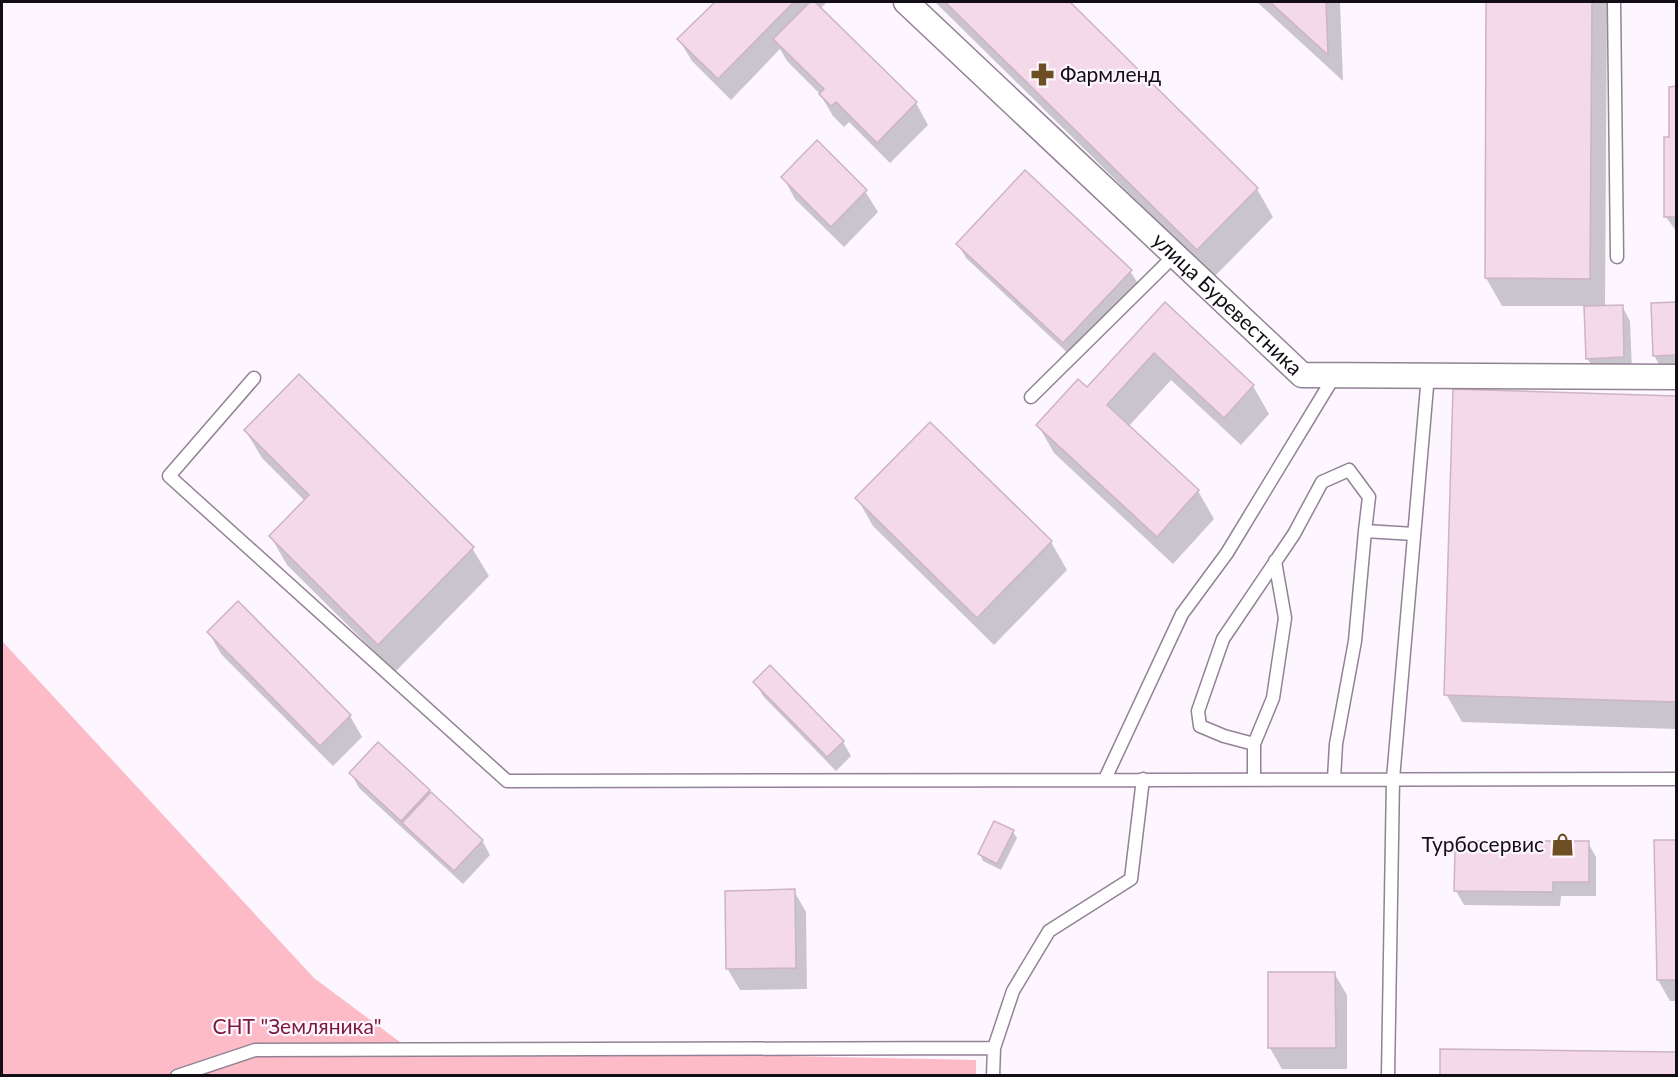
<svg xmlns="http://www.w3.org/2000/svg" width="1678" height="1077" font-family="Lato,sans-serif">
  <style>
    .green { fill: #fdbac7 }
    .shadow { fill: #0003 }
    .building { fill: #f4dae9; stroke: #cdb4c2; stroke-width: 1.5 }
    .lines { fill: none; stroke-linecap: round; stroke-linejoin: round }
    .service-casing { stroke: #928295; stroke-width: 15 }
    .minor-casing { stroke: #928295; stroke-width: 27 }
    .service { stroke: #fff; stroke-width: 12 }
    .minor { stroke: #fff; stroke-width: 24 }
    .labels { text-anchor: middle; stroke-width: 4.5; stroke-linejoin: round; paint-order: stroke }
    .poi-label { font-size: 21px; fill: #130e15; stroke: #fdf6ff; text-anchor: start }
    .street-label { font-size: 21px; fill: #130e15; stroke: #fdf6ff }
    .park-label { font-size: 21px; fill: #7c193b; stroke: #fdf6ff }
  </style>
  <rect width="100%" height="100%" fill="#fdf6ff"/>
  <path class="green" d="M2,641L314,978L408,1048L976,1060V1075H2Z"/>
  <path class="shadow" d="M717,2H827L820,9L916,103L928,125L890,163L849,122L844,127L833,116L820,94L787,61L780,49L731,100L692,61L679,40Z
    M935,2H1067L1257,189L1273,217L1214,277Z
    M1257,2H1340L1343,81Z
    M1488,2H1607L1605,307L1622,306L1630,321L1632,371L1596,372L1587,358L1586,306H1502L1486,278Z
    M1670,88H1676V231L1666,217Z
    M783,177L865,191L878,212L844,247L795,199Z
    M958,244L1130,271L1139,285L1072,357L966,258Z
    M1165,304L1253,386L1269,414L1241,445L1171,380L1128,427L1198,491L1214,519L1173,564L1054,453L1038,425L1087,389Z
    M1676,304V369L1662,370L1654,355L1652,305Z
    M1455,390L1676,398V729L1462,722L1446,694Z
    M930,424L1051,542L1067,570L994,645L873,526L857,498Z
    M245,430L472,548L489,576L395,672L287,565L271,537L305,501L262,458Z
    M209,633L350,716L362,737L333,766L221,654Z
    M755,682L843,742L851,756L836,771L763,696Z
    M351,773L429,791L482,840L490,855L463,884L359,788Z
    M1013,832L1017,838L1001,870L983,861L980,854Z
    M1676,841V1001H1670L1658,980L1655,842Z
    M1588,843L1596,857V896H1561L1560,906L1464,905L1456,891Z
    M794,891L806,912L807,989L740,990L727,968Z
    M1269,973H1334L1347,995V1069H1282L1270,1048Z"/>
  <path class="building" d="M715,2H794L718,79L677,39Z
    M810,2H815L917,102L877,143L836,102L831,106L819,94L824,89L773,39Z
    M945,2H1070L1258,188L1197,250Z
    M1270,2H1326L1328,55Z
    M1486,2H1592L1590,279L1485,278Z
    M1676,86V217H1664V137H1669V87Z
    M817,140L867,190L831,227L781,177Z
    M1025,170L1132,270L1063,343L956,244Z
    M1165,302L1254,385L1224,418L1154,353L1107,405L1199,490L1157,537L1036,425L1078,379L1087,387Z
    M1676,302V355L1653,356L1651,303Z
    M1623,305L1624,357L1586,359L1584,306Z
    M299,374L474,547L378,645L269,536L309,495L244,430Z
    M1453,389L1676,396V702L1444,695Z
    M930,422L1052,541L977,618L855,498Z
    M238,601L351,715L320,746L207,632Z
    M770,665L844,741L827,757L753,682Z
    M378,742L430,790L401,821L349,773Z
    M431,792L483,840L454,871L402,823Z
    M994,821L1014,830L997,864L978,854Z
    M1654,840H1676V980H1657Z
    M1470,841H1589V882H1553V892L1454,891L1455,850Z
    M795,889L796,968L726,969L725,891Z
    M1268,972H1335L1336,1048H1268Z
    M1440,1049L1676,1052V1076H1440Z"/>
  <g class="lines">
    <defs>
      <path id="service" d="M1614,2L1617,257
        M254,378L169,476L507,781L1676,779
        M1031,397L1175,255
        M1254,744L1273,698L1285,618L1275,561
        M1105,779L1182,614L1227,553L1335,375
        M1254,779V744L1224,736L1200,726L1198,711L1223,639L1294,534L1322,482L1349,470L1369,497L1365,531L1414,534
        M1334,779L1336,744L1355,641L1365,531
        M177,1076L255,1050L994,1048
        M993,1076L994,1048L1013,991L1049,931L1131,879L1143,779
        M1388,1076L1393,779L1428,375"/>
      <g id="minor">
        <path id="s1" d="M906,2L1302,375L1676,377"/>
      </g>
    </defs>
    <use href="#service" class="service-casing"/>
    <use href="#minor" class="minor-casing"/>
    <use href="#service" class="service"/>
    <use href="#minor" class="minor"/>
  </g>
  <defs>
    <symbol id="pharmacy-bare" viewBox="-9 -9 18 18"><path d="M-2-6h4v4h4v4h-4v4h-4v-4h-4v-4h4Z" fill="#6d4f23" stroke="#fdf6ff" stroke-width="2.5" paint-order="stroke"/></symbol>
    <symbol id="shop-bare" viewBox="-9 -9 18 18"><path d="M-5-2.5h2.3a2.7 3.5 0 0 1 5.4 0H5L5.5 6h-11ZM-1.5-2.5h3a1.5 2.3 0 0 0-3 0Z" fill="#6d4f23" stroke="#fdf6ff" stroke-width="2.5" paint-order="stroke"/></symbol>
  </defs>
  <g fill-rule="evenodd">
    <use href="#pharmacy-bare" x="1026" y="58" width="33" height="33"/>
    <use href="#shop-bare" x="1546" y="828" width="33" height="33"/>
  </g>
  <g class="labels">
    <g class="poi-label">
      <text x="1060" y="82">Фармленд</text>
      <text x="1544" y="852" text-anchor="end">Турбосервис</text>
    </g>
    <g class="street-label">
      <text dy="7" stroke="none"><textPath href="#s1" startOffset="441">улица Буревестника</textPath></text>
    </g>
    <g class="park-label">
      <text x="297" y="1034">СНТ "Земляника"</text>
    </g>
  </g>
  <rect width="1678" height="1077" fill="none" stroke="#130e15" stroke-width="6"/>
</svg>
